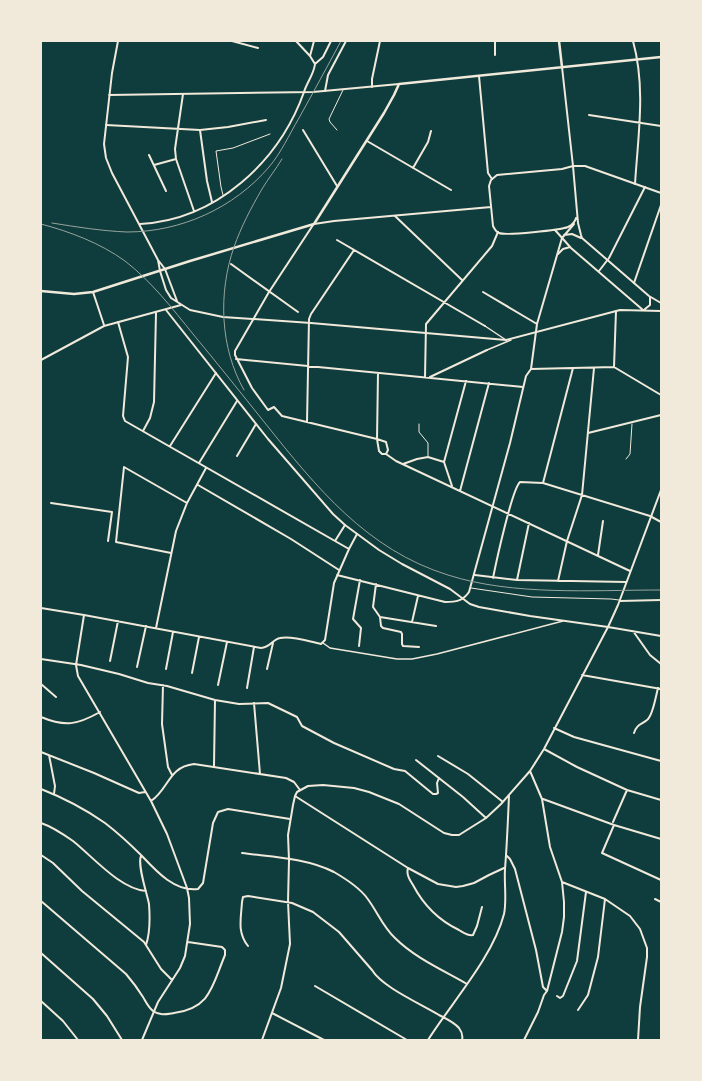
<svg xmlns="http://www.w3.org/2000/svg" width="702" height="1081" font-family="'Noto Sans',sans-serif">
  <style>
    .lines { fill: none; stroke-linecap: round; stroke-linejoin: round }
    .service { stroke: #f1e9da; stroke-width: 1 }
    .pedestrian { stroke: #f1e9da; stroke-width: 1.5 }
    .minor { stroke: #f1e9da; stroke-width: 2 }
    .tertiary { stroke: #f1e9da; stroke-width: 2 }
    .secondary { stroke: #f1e9da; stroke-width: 2.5 }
    .rail { stroke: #97a49c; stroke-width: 1 }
  </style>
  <rect width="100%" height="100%" fill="#0f3d3e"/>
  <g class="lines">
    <path class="service" d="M337,130L330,122L329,119L343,90
      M223,195L221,187L216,151L233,148L270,134
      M419,424V432L428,443V456
      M626,459L630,454L632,424
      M471,588L532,597L611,599L619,600"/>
    <path class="pedestrian" d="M485,326L506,340
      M487,350L511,340
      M323,643L330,648L397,659H412L437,654L563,621"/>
    <path class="minor" d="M232,41L258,48
      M296,41L310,56L315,64
      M633,41C646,88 638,136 635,184
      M495,55V41
      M310,56L314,41
      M315,64L323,57L331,41
      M479,76L488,173L492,179
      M372,87V79L380,41
      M325,91L328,75L346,41
      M183,94L175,149L176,159L194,211
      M589,115L661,126
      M106,125L200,130L228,127L266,120
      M200,130L207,181L212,202
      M303,130L337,186
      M367,141L451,190
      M149,155L166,191
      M154,165L176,159
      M413,168L428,142L431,131
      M395,216L462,280
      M140,224C216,220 279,162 304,92C307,82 314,74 315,64
      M313,225L269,292L235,351V355L252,388L268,410L274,407L282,416L377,439
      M337,240L485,326
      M231,264L298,312
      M599,271L609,258L645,187
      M634,283L661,205
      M483,292L537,324
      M118,322L128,357L123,416L125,421L349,549
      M236,359L523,387
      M614,367L616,311
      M531,369L614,367L661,395
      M425,377L426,324L492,246L498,232
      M430,377L487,350
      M307,422L309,319L311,314L354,250
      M143,431L150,418L154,402L156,313
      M588,433L661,415
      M377,439L378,373
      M170,446L216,373
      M386,454L388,450L386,442L377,439L379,451L382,454H386L396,461L630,571
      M237,456L256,424
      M444,462L466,381
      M199,463L237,401
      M403,464L417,459L428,457L444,462L452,486
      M543,483L573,368
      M198,485L291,539L339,570
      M460,491L489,383
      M51,503L112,512L108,541
      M335,541L345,525
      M171,553L116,542L124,467L187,503
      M598,555L603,521
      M337,575L445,602C456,602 463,601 469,592L510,443L526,376L531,369L537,324L562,238
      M475,575L517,580L626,582
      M493,578C496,563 512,489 520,482L543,483L650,516L661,522
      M517,580L529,523
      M558,581L567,541L582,495L594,368
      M376,584L373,607L380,617L381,626L383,628L401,632L402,634V644L403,646L419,647
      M41,608L84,615L261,648C270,648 273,639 280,638C292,635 310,642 321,644L325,640L334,583L349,549L357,534
      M84,615L76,665L78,676L151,801L167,834L187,888L189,898L190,924L185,956L180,968L158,1002L142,1040
      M380,617L436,626
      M412,622L418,596
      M156,628L176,531L187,503L206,468
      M633,631L650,655L661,664
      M359,646L361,628L353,619L360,580
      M41,659L81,665L119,674L148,683L167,686L215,700L239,704L268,703L297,717L302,726L334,743L394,769L405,771L433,794H436L438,793L437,783L439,778
      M110,661L118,621
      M137,667L146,626
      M166,669L173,632
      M267,669L273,643
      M192,673L199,637
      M582,675L661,689
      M41,684L56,697
      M163,685L162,724L168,767L172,775
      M218,685L227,642
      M247,688L254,647
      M254,703L260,774
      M41,717C65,727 77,725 100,712
      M554,728L574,737L661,761
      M634,733C637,724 641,725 647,720C653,716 656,695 658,688
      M544,749L577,767L627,790L661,800
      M41,752L94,773L139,793L145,792
      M49,755L55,786L54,794
      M438,756L468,774L503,802
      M416,760L463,797L486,818
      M214,766L215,700
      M41,789C64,798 85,809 105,823C118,833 131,845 142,856C156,871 175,892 198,889L203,883L213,823L218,812L228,809L290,819
      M295,796L408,868L438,884L456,887L463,886L474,883L489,875L504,868
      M543,799L614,825L661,839
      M151,801C169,789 168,767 194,764L286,778L294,782L300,790
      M613,822L627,790
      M41,823C53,827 63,834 73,841C93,857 120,889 146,891
      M614,825L602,853L661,880
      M242,853C272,857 307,858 334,872C346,879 359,887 367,898C377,911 383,927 395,938C415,958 443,970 467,984
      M41,855L53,863L82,891L144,942L161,969L172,980
      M141,856C137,865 147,893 149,904C150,917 150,933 146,945
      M507,856L510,859L515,869L536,950L543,987L547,991
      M408,868C406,875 410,880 413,885C424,906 438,920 459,930C464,933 468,936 473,935L477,926L482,907
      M562,882L605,899L630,916L640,929L647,948V957L640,1007L638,1040
      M655,899L661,902
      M41,901L126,974C132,981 138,989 143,997C146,1002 148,1007 153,1011C160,1016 167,1014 174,1013C211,1008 212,986 225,955V950L222,947L188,942
      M248,946C237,932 241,919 242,902L243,897L248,896L292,903L313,912L339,932L372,970C382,987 421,1004 439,1015C445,1018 454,1022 459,1028C462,1032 463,1036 462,1040
      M41,953L93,999L107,1016L122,1040
      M315,986L407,1040
      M557,996L560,998L563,996L577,961L586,892
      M41,1001L63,1021L78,1040
      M578,1010L588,995L598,957L605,899
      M272,1013L324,1040
      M262,1040L281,988L290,944L288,902L289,860L288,835L293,805L295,796L297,792L308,786L323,785L354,788L369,792L399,804L444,833L452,835H459L486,818L501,804L530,771L544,749L608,627L661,636
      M428,1040C452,1002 493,957 504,914C507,900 504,884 505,869C507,844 508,820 509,795
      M524,1040L538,1012L544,995L547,991L562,932L564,917V902L562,882L550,847L542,799L530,771"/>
    <path class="tertiary" d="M118,41L112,73L104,144L106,158L112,173L158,260L165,269L177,301
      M562,67L573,166L578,223L581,235L582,238L649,296L661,303
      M109,95L313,92L399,84
      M573,166L562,169L497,175L491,180L489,186L493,226C495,230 496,232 499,233C506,236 560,230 568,227C572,225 575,222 576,218
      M573,166H585L661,193
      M314,224L334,221L491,207
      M555,230L571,248L643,310
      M564,235L572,234L581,238
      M562,238L574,224
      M558,254L563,249L570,247
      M158,260L160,271L166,290L171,298L190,310L223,317L311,323L506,340L620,310L661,311
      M93,292L104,325
      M645,309L650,305V297
      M166,310L268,439L333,514L345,525L379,550L402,564L450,589L470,604L479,607L530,616L608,627L618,605L661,490
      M41,360L104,326L181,305
      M620,601L661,600"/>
    <path class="secondary" d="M559,41L562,67
      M41,291L74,294L93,292L190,261L314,224L384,113L394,95L399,84L661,57"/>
    <path class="rail" d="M52,223C77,227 102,231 127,232C181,232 234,208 269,167C281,153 289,135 299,118C313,93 327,67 341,41
      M41,224C71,232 100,243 125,261C151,281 172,308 193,334C217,363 241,393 265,423C316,487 367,550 448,575C513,596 592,590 661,590
      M244,390C220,348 218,293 234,247C241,227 251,208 262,189C268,179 276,169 282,159"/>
  </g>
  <rect width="702" height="1081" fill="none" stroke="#f1e9da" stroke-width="84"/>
</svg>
